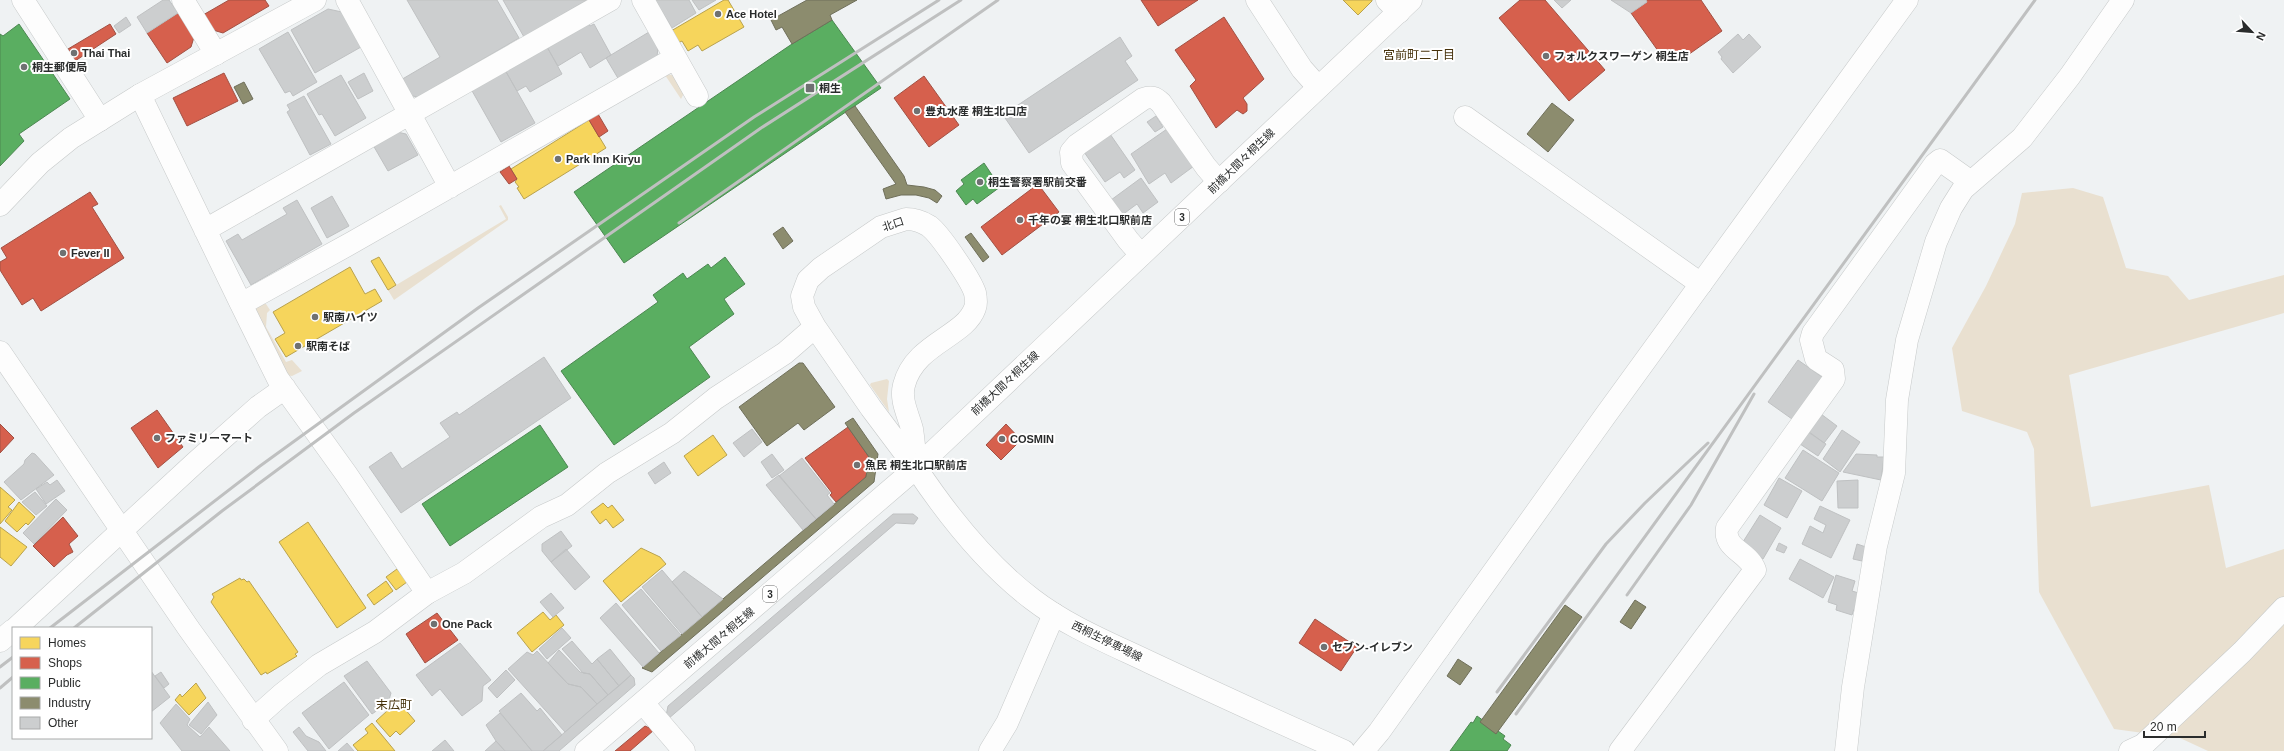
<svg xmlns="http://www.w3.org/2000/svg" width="2284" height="751" font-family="Helvetica,'Noto Sans JP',sans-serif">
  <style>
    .green { fill: #e9e0d0 }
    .homes { fill: #f6d55c; stroke: #b9a24e }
    .shops { fill: #d6604d; stroke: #a25043 }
    .public { fill: #5aae61; stroke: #4c8751 }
    .industry { fill: #8c8c6e; stroke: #6f6f5a }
    .building { fill: #cccecf; stroke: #bfc1c2 }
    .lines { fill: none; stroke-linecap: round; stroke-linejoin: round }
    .minor-casing { stroke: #c7caca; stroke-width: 23 }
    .tertiary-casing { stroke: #c7caca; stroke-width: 23 }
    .secondary-casing { stroke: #c7caca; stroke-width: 23 }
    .primary-casing { stroke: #c7caca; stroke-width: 23 }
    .minor { stroke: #fdfdfd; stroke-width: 22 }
    .tertiary { stroke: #fdfdfd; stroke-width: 22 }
    .secondary { stroke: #fdfdfd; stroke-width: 22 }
    .primary { stroke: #fdfdfd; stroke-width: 22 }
    .rail { stroke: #bfc0c0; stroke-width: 3 }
    .poi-dot { fill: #6f7172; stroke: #fff; stroke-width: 1.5 }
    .labels { text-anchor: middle; stroke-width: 4; stroke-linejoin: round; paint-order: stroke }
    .shield { fill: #fff; stroke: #6a6b6b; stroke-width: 1 }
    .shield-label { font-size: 10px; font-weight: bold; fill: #2a2c2c }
    .poi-label { font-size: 11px; font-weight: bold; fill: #2a2c2c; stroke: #fff; text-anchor: start }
    .street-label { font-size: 11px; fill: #2a2c2c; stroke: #fff }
    .neighbourhood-label { font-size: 12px; fill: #45310a; stroke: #fff }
  </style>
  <rect width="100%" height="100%" fill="#eff2f3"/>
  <path class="green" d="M667,74L676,76L685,91L681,99L665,75Z
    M2073,188L2103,197L2126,268L2168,276L2189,300L2284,275V313L2069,375L2091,507L2209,485L2226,568L2284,549V751H2208L2180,738L2114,729L2039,592L2034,449L2027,432L1962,411L1952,348L1986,286L2015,224L2022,193Z
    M501,205L508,217V220L394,300L388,290L506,219L499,206Z
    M263,303L266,304L270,310L267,313L266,327L286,362L292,360L302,371L292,376L284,375L254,313L257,307Z
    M887,379L889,381L887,399L889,412L870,385L871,383Z"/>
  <path class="homes" d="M724,0H728L744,27L702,51L698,45L688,51L682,41L678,43L671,31Z
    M1343,0H1372V1L1358,15Z
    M589,120L606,148L524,199L517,188L519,187L515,182L517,179L511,169Z
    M379,257L396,285L388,290L371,261Z
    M350,267L365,294L375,289L382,301L286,357L275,339L285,333L273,312Z
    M713,435L727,455L698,476L684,456Z
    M0,487L15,500L8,507L12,510L0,524Z
    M19,502L35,517L28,525L26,523L17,532L5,521Z
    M603,503L608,508L612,505L624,520L613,528L606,519L600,524L591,512Z
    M308,522L366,608L337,628L279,542Z
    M0,527L27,547L11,566L0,557Z
    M641,548L660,557L666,564L621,602L603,581Z
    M397,569L407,582L396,590L386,577Z
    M240,578L241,580L244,579L247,582L249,581L298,652L295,654L297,656L267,674L266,672L261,675L211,602L214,597L212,594Z
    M386,581L393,591L374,605L367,595Z
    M543,612L550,620L556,615L564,625L532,652L517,633Z
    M196,683L206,698L189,715L175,700L180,694L182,697Z
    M398,701L415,721L400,735L396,731L390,737L376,721Z
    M372,723L395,751H358L353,745L368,733L365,729Z"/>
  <path class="shops" d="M229,0H265L269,6L223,33L213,30L203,15Z
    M1141,0H1198L1158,26Z
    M1520,0H1545L1605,70L1569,101L1499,18Z
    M1646,0H1701L1722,31L1685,57L1666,62L1631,13L1647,2Z
    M178,13L194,37L191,47L167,63L147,33Z
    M1224,17L1264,79L1243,98L1247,104V111L1243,114L1237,110L1216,128L1190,86L1196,80L1175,50Z
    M110,24L116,34L75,61L68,49Z
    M224,73L238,101L187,126L173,98Z
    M924,76L959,125L929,147L894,98Z
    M598,114L608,131L599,137L589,120Z
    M509,166L517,179L509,184L500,172Z
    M1038,184L1059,212L1002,255L981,227Z
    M90,192L98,204L92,207L124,258L41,311L33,298L22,305L0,270V262L7,258L1,248Z
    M157,410L183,447L158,468L131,428Z
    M0,424L14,438L0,453Z
    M1006,424L1021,440L1001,460L986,445Z
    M848,427L869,457L866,477L836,502L830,495L832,493L805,458Z
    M63,517L78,536L69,544L73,552L67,555L54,567L33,546Z
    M437,613L458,640L425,663L406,634Z
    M1315,619L1357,647L1341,671L1299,643Z
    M645,726L654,730L630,751H615Z"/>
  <path class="public" d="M832,20L881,88L624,263L574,192L792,44Z
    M19,24L70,99L19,134L24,141L0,166V34L3,36Z
    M984,163L1000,187L977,204L973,199L966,205L956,191L964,184L961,180Z
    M725,257L745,284L724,299L734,314L689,347L710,377L614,445L561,371L658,302L653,295L683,273L687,279L708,264L711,268Z
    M540,425L568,467L450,546L422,504Z
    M1477,716L1505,736L1503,739L1511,745L1507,751H1450L1471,722L1473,723Z"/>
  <path class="industry" d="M807,0H857L830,15L832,20L792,44L782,27L776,30L771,20Z
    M244,82L253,99L243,104L234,87Z
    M1552,103L1574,120L1548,152L1527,134Z
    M855,106L904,176L907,185L924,187L935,190L942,196L937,203L929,198L916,195H901L886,199L883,189L896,184L845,112Z
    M783,227L793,241L783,249L773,234Z
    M971,233L989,257L983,262L965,237Z
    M799,363H803L835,407L804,430L798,423L767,446L739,407Z
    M853,418L878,454L874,482L652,672L642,668L866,477L869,457L845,423Z
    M1635,600L1646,607L1631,629L1620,622Z
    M1565,605L1582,617L1496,734L1480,722Z
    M1458,659L1472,668L1460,685L1447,676Z"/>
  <path class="building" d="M163,0H169L178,13L147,33L137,17Z
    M407,0H497L519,38L418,97L407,95L399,81L440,57Z
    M503,0H587L524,37Z
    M655,0H689L696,13L672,28Z
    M692,0H716L699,10Z
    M1554,0H1571L1562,8Z
    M1611,0H1646L1647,2L1631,13Z
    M328,9L342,12L361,47L315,73L291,30Z
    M126,17L131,25L119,33L114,26Z
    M588,23L590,26L594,24L611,55L590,68L581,52L558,66L547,47Z
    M288,32L317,82L293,96L290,91L285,93L259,49Z
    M649,32L658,47L657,57L619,80L606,58Z
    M1738,34L1743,40L1749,34L1761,47L1733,73L1721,59L1722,57L1718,52Z
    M1120,37L1132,56L1125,61L1138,80L1029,153L1003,115Z
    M547,47L562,74L530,92L526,86L517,91L505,70Z
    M505,70L535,123L501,142L471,89Z
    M364,73L373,91L358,99L348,82Z
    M341,75L366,118L335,136L322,114L319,115L307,94Z
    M304,96L331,144L310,155L287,112L290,110L287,105Z
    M1156,116L1163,127L1155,132L1147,122Z
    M1167,129L1194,166L1171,183L1165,173L1149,184L1131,154Z
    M397,132L406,134L418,155L388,171L373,145Z
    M1110,134L1135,170L1124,178L1120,172L1105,182L1084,152Z
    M1141,178L1158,202L1143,213L1137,204L1122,215L1111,200Z
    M332,196L349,226L327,238L311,208Z
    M297,200L322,244L251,285L226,241L238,234L242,240L287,214L283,208Z
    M544,357L571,398L401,513L369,467L391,452L402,469L450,437L440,423L457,412L459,415Z
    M1798,360L1822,377L1792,419L1768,402Z
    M1821,414L1837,426L1824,443L1808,431Z
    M752,429L762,442L744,457L733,443Z
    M1842,430L1860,442L1840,472L1823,459Z
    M1808,432L1826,444L1818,456L1800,444Z
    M1803,450L1839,473L1822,501L1785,478Z
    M32,453L35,454L54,475L21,500L4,482L24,464L25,460Z
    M772,454L784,470L772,478L761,462Z
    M1856,454L1877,455V457H1884L1881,480L1843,472Z
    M802,458L830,493L827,495L834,504L816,519L779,476Z
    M664,462L671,473L655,484L648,473Z
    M779,475L816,519L803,530L766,485Z
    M1779,478L1802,491L1787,518L1764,505Z
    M57,480L65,491L46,504L36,489L47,482L50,485Z
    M1858,480V508H1838L1837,481Z
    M35,492L47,506L36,515L22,502Z
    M56,499L67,510L34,544L23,533Z
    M1820,506L1850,520L1831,558L1802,544L1810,526L1823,533L1826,525L1814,519Z
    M893,514H913L918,518L914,524L896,523L668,719L666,716L668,706Z
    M1760,515L1781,528L1763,559L1741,545Z
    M561,531L572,546L551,562L542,551V544Z
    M1779,543L1787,547L1784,553L1776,550Z
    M1857,544L1866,547L1862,561L1853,559Z
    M566,549L590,577L575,590L551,562Z
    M1800,559L1834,577L1823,598L1789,579Z
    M662,570L702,617L682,634L642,587Z
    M684,571L723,599L702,617L672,582Z
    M1836,575L1855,581L1852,591L1862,594L1857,609H1854L1852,615L1836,610L1837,605L1828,602Z
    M641,589L681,635L661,651L622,605Z
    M551,593L564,608L553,617L540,602Z
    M616,603L659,653L643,667L600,618Z
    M562,628L571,638L547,659L539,649Z
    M572,641L592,664L597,659L619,686L608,695L590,674L583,673L562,649Z
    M460,643L491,680L483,686L482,701L462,716L440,689L432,696L416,675Z
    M610,649L631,675L619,686L597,659Z
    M559,650L580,672L590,674L608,695L597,704L581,687L568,684L548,663Z
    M537,651L568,684L581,687L597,704L565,732L508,669L527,652L533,655Z
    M367,661L391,693L389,700L385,705L372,714L344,676Z
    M506,670L515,680L497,698L488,688Z
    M151,671L170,697L151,712Z
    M161,672L169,684L164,688L155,676Z
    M631,675L634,678L635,685L559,751H543Z
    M344,682L369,715L329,749L302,713Z
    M521,693L537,711L540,708L562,735L543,751H532L499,711Z
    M208,702L217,715L201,734L189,725Z
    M176,704L190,719L187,725L200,737L209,727L230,751H182L160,723Z
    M500,713L532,751H505L496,741L486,725Z
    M299,727L306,736L319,742L326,751H308L293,732Z
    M445,740L454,751H432Z
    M496,741L505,751H485Z
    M347,743L354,751H338Z"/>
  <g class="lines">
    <defs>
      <path id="minor" d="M23,0L100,120
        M183,0L216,54
        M347,0L450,187
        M643,0L697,96
        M1387,0L1399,12
        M140,95L241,304L353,242L675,58
        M1465,117L1701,284
        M205,230L610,0
        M1141,255L1128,240L1072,163L1071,152L1077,145L1143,99C1151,96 1155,97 1161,103L1206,167L1219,182
        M241,304L278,379L347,475L427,593
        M16,628L196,462L258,407L285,388
        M0,641L13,630
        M643,703L684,751
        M990,751L1007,723L1054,614
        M1620,751L1755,570C1749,552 1723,549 1727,528L1834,379L1833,370L1816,359L1811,340L1813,333L1935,164L1940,160L1964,177L1969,183
        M1846,751L1853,687L1876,546L1894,473L1897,400L1907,340L1936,242L1951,208L1963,189L2022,138L2070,76L2123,0
        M2130,751L2143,745L2242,652L2284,608"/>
      <path id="tertiary" d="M1257,0L1302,69L1318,87
        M0,205L40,163L71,138L140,95L315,0
        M906,219C914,219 921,221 929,226C940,234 971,280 975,293C976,298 977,303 975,308C965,337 915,343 904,385C900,400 908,414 912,429C914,442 915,455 916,468L871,408L815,327L804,307L802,296L808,280L821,268L881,227Z
        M0,352L189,629L277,751
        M1439,648L1605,416L1907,0
        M253,720L281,695L319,665L375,632L427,593L464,573L541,517L567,505L607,473L672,433L716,398L785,353L815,327"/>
      <path id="secondary" d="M916,468C948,516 986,564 1032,599C1067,626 1109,643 1149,662C1213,692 1278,722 1344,751
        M1363,751L1379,732L1439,648"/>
      <path id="primary" d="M586,751L916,468L1411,0"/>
    </defs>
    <use href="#minor" class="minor-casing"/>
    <use href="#tertiary" class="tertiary-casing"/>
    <use href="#secondary" class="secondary-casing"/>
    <use href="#primary" class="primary-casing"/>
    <use href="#minor" class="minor"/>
    <use href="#tertiary" class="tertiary"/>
    <use href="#secondary" class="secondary"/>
    <use href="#primary" class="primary"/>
    <path class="rail" d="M679,223L998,0
      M1627,595L1691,505L1754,394
      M50,628L260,466L478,308L754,117L939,0
      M74,628L222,511L354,413L761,128L961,0
      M0,667L13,657
      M0,688L13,677
      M1497,692L1606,544L1645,503L1708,443
      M1516,714L2035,0"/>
  </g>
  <g class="poi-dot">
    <circle cx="718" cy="14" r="4"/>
    <circle cx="74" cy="53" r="4"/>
    <circle cx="1546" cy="56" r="4"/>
    <circle cx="24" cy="67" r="4"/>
    <rect x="805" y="83" width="10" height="10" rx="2"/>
    <circle cx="917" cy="111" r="4"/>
    <circle cx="558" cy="159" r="4"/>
    <circle cx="980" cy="182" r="4"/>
    <circle cx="1020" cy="220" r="4"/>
    <circle cx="63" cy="253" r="4"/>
    <circle cx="315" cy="317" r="4"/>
    <circle cx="298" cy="346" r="4"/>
    <circle cx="157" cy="438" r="4"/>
    <circle cx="1002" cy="439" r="4"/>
    <circle cx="857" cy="465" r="4"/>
    <circle cx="434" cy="624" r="4"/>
    <circle cx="1324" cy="647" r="4"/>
  </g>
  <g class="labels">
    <g class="shield">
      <rect x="1175" y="209" width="14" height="16" rx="3"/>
      <rect x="763" y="586" width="14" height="16" rx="3"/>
    </g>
    <g class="shield-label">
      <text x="1182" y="221">3</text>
      <text x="770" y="598">3</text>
    </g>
    <g class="poi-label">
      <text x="726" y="18">Ace Hotel</text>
      <text x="82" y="57">Thai Thai</text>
      <text x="1554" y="60">フォルクスワーゲン 桐生店</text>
      <text x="32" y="71">桐生郵便局</text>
      <text x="819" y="92">桐生</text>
      <text x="925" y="115">豊丸水産 桐生北口店</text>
      <text x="566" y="163">Park Inn Kiryu</text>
      <text x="988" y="186">桐生警察署駅前交番</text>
      <text x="1028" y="224">千年の宴 桐生北口駅前店</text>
      <text x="71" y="257">Fever II</text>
      <text x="323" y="321">駅南ハイツ</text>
      <text x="306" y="350">駅南そば</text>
      <text x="165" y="442">ファミリーマート</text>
      <text x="1010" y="443">COSMIN</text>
      <text x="865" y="469">魚民 桐生北口駅前店</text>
      <text x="442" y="628">One Pack</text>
      <text x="1332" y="651">セブン-イレブン</text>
    </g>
    <g class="street-label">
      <text transform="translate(1241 161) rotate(-44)" y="4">前橋大間々桐生線</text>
      <text transform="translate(893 224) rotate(-18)" y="4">北口</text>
      <text transform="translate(1005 383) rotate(-43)" y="4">前橋大間々桐生線</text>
      <text transform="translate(719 638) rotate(-40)" y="4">前橋大間々桐生線</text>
      <text transform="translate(1107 641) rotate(26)" y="4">西桐生停車場線</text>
    </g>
    <g class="neighbourhood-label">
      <text x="1419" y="59">宮前町二丁目</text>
      <text x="394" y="709">末広町</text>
    </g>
  </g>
  <rect x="12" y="627" width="140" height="112" fill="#ffffff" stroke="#aaabab"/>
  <rect x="20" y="637" width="20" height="12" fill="#f6d55c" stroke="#aaabab"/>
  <text x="48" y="647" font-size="12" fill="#2a2c2c">Homes</text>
  <rect x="20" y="657" width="20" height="12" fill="#d6604d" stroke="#aaabab"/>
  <text x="48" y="667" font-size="12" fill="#2a2c2c">Shops</text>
  <rect x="20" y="677" width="20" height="12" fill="#5aae61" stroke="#aaabab"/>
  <text x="48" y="687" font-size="12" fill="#2a2c2c">Public</text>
  <rect x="20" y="697" width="20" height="12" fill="#8c8c6e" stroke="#aaabab"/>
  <text x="48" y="707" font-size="12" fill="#2a2c2c">Industry</text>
  <rect x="20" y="717" width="20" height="12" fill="#cccecf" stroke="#aaabab"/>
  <text x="48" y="727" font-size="12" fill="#2a2c2c">Other</text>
  <g transform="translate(2252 32) rotate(116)" stroke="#ffffff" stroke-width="3" paint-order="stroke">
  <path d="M0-3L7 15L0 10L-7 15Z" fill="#2a2c2c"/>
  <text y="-6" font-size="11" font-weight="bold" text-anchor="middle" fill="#2a2c2c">N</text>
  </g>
  <path d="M2144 731v6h61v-6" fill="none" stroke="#2a2c2c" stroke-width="2"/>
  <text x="2150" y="731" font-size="12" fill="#2a2c2c" stroke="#ffffff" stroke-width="3" paint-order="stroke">20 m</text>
</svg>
